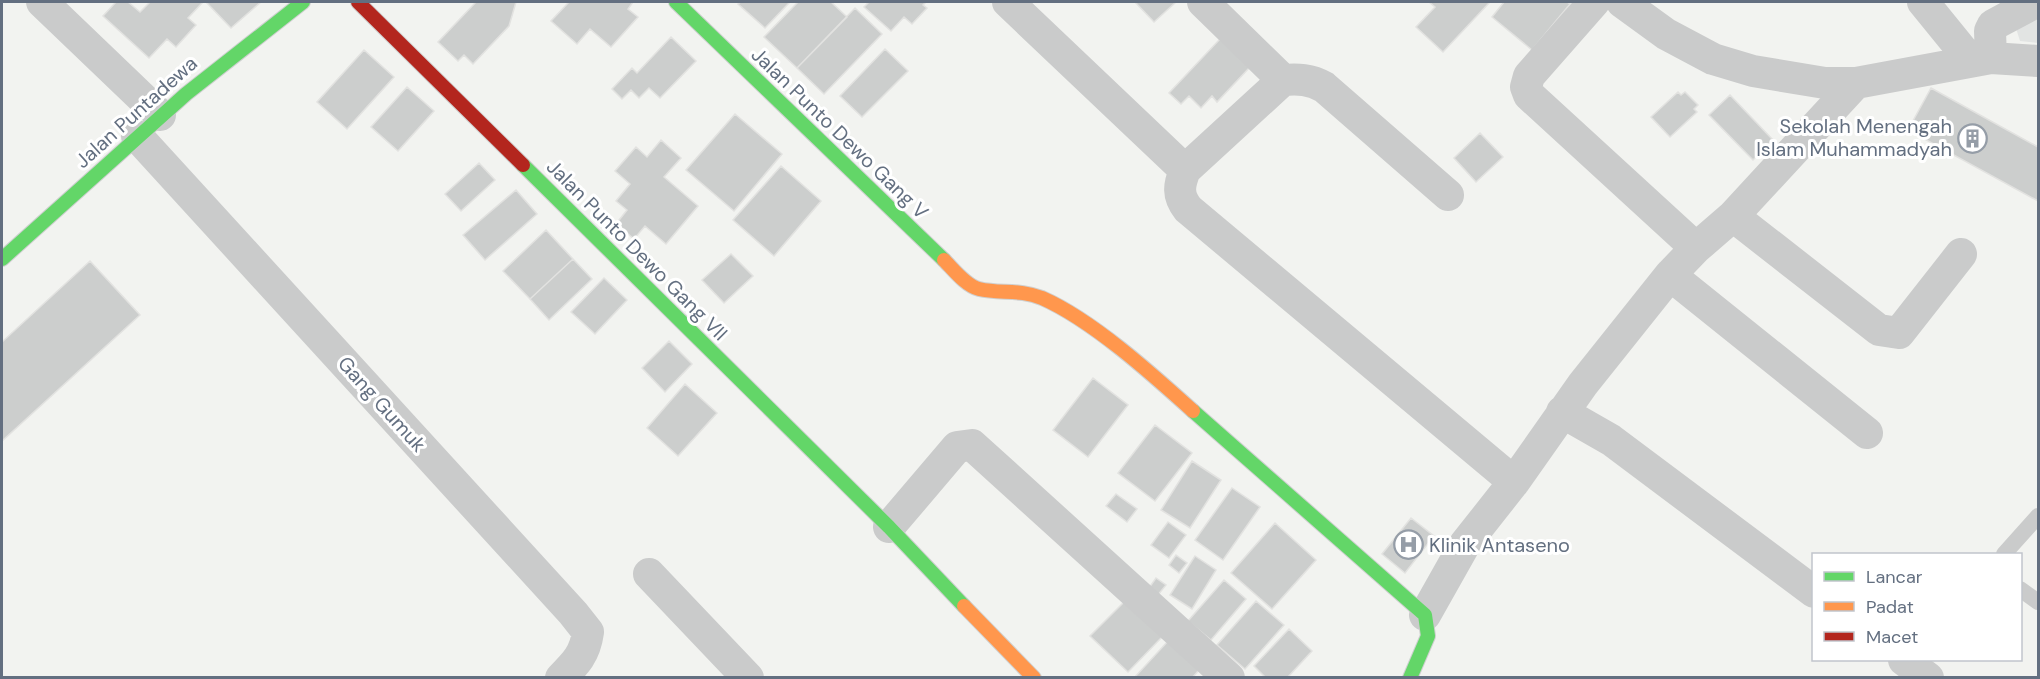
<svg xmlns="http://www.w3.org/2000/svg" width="2040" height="679" font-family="'DM Sans',sans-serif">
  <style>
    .built { fill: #e2e4e3 }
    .building { fill: #cccecd; stroke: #e2e2e0; stroke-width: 1.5 }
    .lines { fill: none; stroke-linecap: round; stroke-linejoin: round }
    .fast-casing { stroke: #cfd0d0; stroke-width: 16 }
    .slow-casing { stroke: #cfd0d0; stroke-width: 16 }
    .jam-casing { stroke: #cfd0d0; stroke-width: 16 }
    .lane { stroke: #cacbcb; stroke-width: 16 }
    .street { stroke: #cacbcb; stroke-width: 32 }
    .fast { stroke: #63d668; stroke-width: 14 }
    .slow { stroke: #ff974d; stroke-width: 14 }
    .jam { stroke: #b3261e; stroke-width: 14 }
    .labels { text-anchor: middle; stroke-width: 6; stroke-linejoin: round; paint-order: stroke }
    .street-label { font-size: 20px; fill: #636f80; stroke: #fff }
    .poi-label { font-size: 20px; fill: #636f80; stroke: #fff; text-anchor: end }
  </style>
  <rect width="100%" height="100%" fill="#f2f3f0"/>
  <path class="built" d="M2038,8V43L2020,41L2014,22Z"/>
  <path class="building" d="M116,2H128L140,12L150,2H203L188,18L196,25L176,47L167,39L149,58L103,16Z
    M206,2H261L231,28Z
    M476,2H516L509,26L473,64L464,55L458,61L438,42Z
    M569,2H633L628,9L638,17L611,47L590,29L577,44L551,21Z
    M741,2H790L765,28L738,4Z
    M798,2H831L847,17L797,68L764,37Z
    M869,2H926L923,5L927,8L912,24L904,17L891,31L864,7Z
    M1135,2H1176L1154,22Z
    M1429,2H1490L1443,52L1416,27L1435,7Z
    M1504,2H1567L1570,4L1532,50L1492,17Z
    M855,8L882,34L824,94L797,68Z
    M671,37L696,61L660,98L649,88L639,98L631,90L622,99L612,89L632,68L637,73Z
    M1220,39L1250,67L1217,102L1212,96L1201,108L1189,96L1181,104L1169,93Z
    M885,49L908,71L862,117L840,96Z
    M364,50L394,77L347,129L317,102Z
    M407,87L434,111L398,151L371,127Z
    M1931,88L2038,147V201L1908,130Z
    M1678,92L1681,95L1685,92L1698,105L1694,109L1697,112L1670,137L1651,117Z
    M1730,95L1773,140L1753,160L1709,115Z
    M735,114L782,154L734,211L686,170Z
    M1480,133L1503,157L1476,182L1454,158Z
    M661,140L681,158L664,177L698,206L666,244L645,226L634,239L616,224L627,210L616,201L630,184L615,171L636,147L647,157Z
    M479,163L495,180L461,211L445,194Z
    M781,166L821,201L774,256L733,220Z
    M516,190L537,214L485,260L463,235Z
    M546,230L573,259L530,299L503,271Z
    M731,254L753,276L724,303L702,280Z
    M573,259L592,279L549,320L530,299Z
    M90,261L140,315L2,441V342Z
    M604,278L627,300L595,334L571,312Z
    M669,341L692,364L665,392L642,368Z
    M1093,378L1128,405L1088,457L1053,430Z
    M685,384L717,413L678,456L647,428Z
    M1155,425L1192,453L1155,501L1118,473Z
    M1192,461L1221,480L1190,528L1161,510Z
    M1232,488L1260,507L1223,560L1195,540Z
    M1116,494L1137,509L1127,522L1106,506Z
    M1411,518L1434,536L1405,573L1382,554Z
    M1168,522L1186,535L1169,558L1151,545Z
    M1275,523L1316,560L1272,609L1231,573Z
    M1176,555L1187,563L1179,573L1169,565Z
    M1195,556L1216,570L1192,609L1170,595Z
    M1156,578L1166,585L1153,601L1144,595Z
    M1224,580L1246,599L1211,640L1188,621Z
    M1126,600L1163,636L1128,672L1090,636Z
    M1256,601L1284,625L1245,669L1217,645Z
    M1289,629L1312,651L1287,678H1266L1254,666Z
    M1169,640L1200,669L1192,678H1134Z"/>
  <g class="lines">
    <defs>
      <path id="fast" d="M676,2L944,260
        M523,165L889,527L964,606
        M2,259L186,94L303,2
        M1193,411L1425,615L1428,636L1410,678"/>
      <path id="slow" d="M944,260C953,269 966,286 979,289C1000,294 1020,289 1042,298C1092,320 1152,374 1193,411
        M964,606L1034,678"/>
      <path id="jam" d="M358,2L523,165"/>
    </defs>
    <use href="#fast" class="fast-casing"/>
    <use href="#slow" class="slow-casing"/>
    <use href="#jam" class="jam-casing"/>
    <path class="lane" d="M2004,554L2038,516
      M2020,589L2038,602"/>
    <path class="street" d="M42,2L160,115
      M1008,2L1185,170
      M1203,2L1283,80
      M1594,2L1529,76L1526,87L1529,95L1696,248
      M1622,2L1666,34L1713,59L1753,71L1825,83H1856L1991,58L2038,61
      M1923,2L1971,61
      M1991,58L1990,31L1993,25L2036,2
      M137,136L573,613L588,632C585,654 576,663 561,678
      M1448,195L1324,87C1310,79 1298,79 1283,80L1185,170C1179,185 1177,195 1188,209L1514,482
      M1733,216L1879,330L1899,333L1961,254
      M1670,275L1867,433
      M1562,412L1611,440L1814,592
      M889,527L957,447L972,445L1229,678
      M649,574L748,678
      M1425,615L1465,544L1514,482L1583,384L1670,275L1696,248L1733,216L1856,83
      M1904,660L1928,678"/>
    <use href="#fast" class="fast"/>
    <use href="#slow" class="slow"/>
    <use href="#jam" class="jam"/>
  </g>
  <defs>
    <symbol id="building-ring" viewBox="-11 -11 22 22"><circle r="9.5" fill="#fff" stroke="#959da7" stroke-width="1.5"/><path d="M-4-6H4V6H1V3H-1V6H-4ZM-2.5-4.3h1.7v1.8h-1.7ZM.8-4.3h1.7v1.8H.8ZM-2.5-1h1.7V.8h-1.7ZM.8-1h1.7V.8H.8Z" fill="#959da7"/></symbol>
    <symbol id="hospital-ring" viewBox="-11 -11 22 22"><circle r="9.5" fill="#fff" stroke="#959da7" stroke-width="1.5"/><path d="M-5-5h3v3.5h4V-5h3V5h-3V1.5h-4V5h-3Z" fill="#959da7"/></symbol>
  </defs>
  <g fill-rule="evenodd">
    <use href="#building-ring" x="1956" y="122" width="33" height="33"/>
    <use href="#hospital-ring" x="1392" y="528" width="33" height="33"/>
  </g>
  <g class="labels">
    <g class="street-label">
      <text transform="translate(136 112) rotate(-42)" y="7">Jalan Puntadewa</text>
      <text transform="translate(840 133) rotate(44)" y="7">Jalan Punto Dewo Gang V</text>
      <text transform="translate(637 250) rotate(45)" y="7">Jalan Punto Dewo Gang VII</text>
      <text transform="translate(382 404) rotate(48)" y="7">Gang Gumuk</text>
    </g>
    <g class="poi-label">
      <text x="1952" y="133">Sekolah Menengah<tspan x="1952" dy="23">Islam Muhammadyah</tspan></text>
      <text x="1429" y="552" text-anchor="start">Klinik Antaseno</text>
    </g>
  </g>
  <rect width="2040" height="679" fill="none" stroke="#636f80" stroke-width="6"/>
  <rect x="1812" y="553" width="210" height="108" fill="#ffffff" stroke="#c1c5cc" stroke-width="1.5"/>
  <rect x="1824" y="572" width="30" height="9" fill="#63d668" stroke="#c1c5cc" stroke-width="1.5"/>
  <text x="1866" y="583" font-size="18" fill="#636f80">Lancar</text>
  <rect x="1824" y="602" width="30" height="9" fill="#ff974d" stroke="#c1c5cc" stroke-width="1.5"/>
  <text x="1866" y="613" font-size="18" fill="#636f80">Padat</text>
  <rect x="1824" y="632" width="30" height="9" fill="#b3261e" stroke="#c1c5cc" stroke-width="1.5"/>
  <text x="1866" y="643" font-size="18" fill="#636f80">Macet</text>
</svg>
